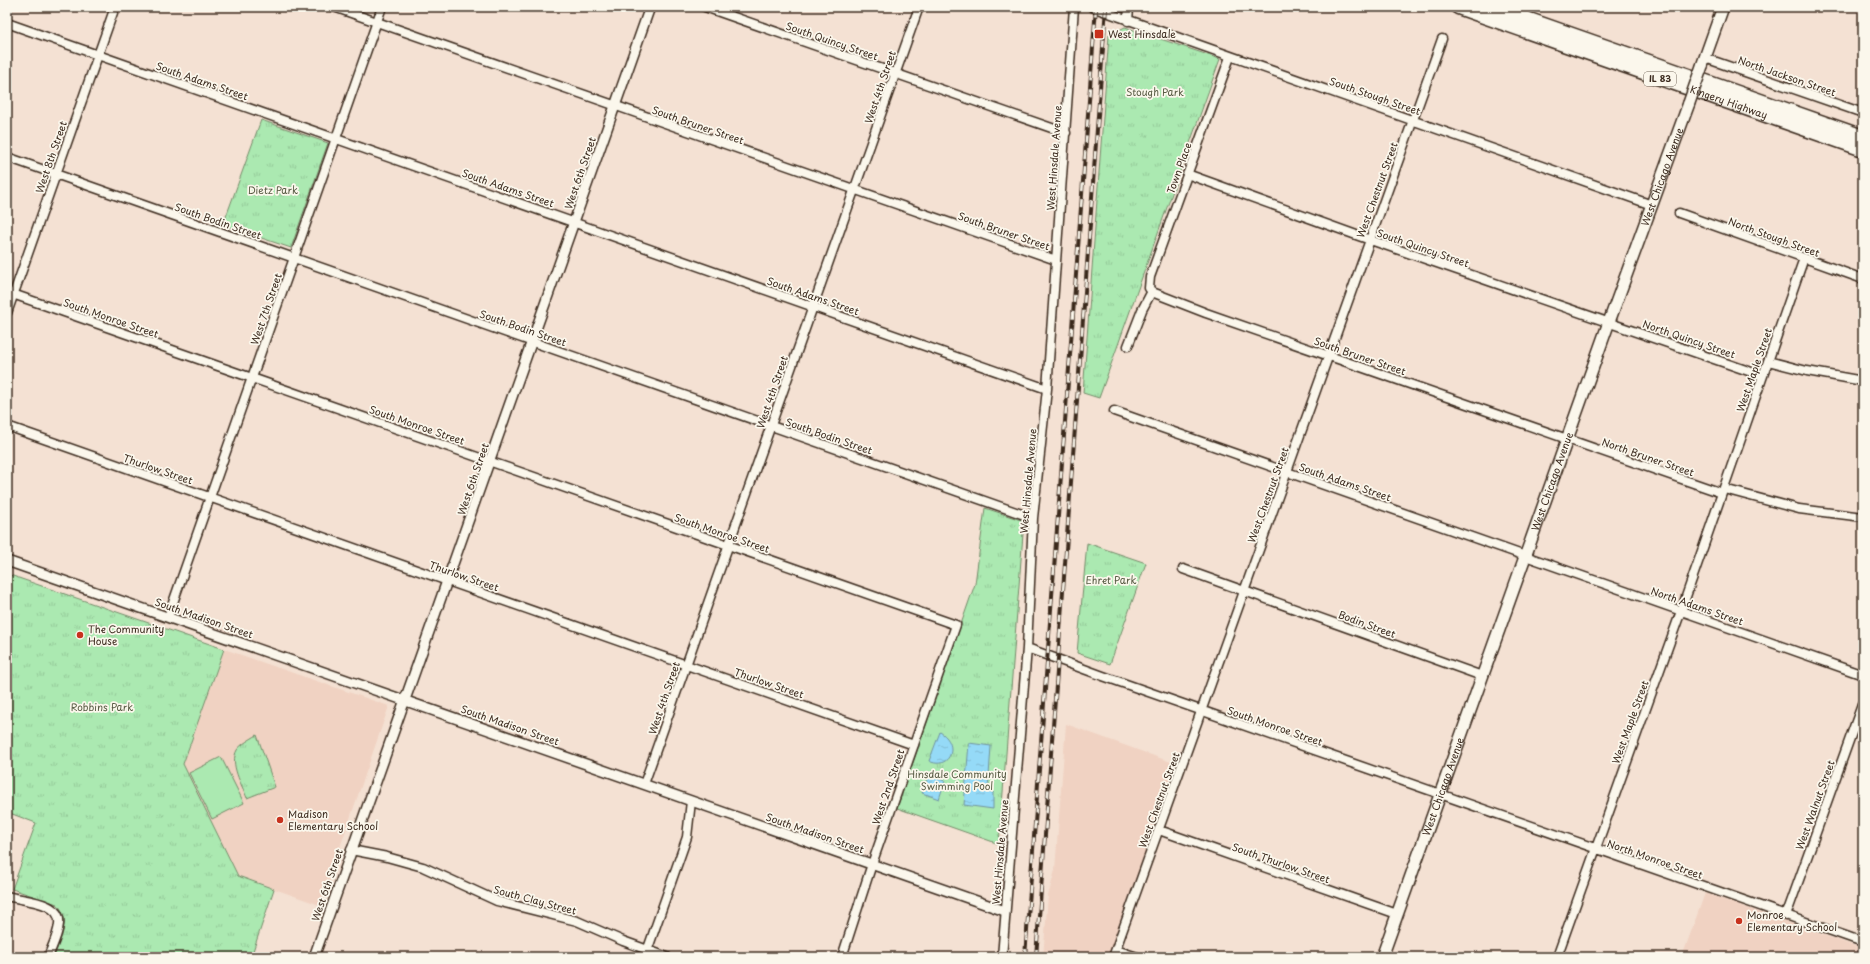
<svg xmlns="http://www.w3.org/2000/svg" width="1870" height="964" font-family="'Playpen Sans',sans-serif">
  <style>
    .built { fill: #f0d2c2 }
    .green { fill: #abe9b1; stroke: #738a68 }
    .park { fill: url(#park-tufts); stroke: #738a68 }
    .water { fill: url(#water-ripples); stroke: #7194a0 }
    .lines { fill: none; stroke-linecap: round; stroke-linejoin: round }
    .minor-casing { stroke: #3b2a1e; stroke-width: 11 }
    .tertiary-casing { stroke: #3b2a1e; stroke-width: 12 }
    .secondary-casing { stroke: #3b2a1e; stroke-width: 14 }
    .motorway-casing { stroke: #3b2a1e; stroke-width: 17 }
    .minor { stroke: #fbf7ec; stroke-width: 8 }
    .tertiary { stroke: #fbf7ec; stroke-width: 9 }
    .secondary { stroke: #fbf7ec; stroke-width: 11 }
    .motorway { stroke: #fbf7ec; stroke-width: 14 }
    .rail-casing { stroke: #3b2a1e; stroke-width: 4 }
    .rail { stroke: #fbf7ec; stroke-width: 2.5; stroke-dasharray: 8; stroke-linecap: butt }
    .secondary-bridge-casing { stroke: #3b2a1e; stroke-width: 14; stroke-linecap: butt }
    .secondary-bridge { stroke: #fbf7ec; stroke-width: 11 }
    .poi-dot { fill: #c8321e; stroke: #fbf7ec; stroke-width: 1.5 }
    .labels { text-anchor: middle; stroke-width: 3.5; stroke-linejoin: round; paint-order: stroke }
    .shield { fill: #fbf7ec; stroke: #75685c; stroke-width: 1 }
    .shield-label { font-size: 9px; font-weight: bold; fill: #3b2a1e }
    .poi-label { font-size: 10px; fill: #3b2a1e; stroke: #fbf7ec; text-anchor: start }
    .street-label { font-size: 10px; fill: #3b2a1e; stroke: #fbf7ec }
    .park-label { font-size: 10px; fill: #575a43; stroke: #fbf7ec }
  </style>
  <defs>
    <pattern id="park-tufts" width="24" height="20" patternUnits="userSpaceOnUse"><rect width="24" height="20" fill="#abe9b1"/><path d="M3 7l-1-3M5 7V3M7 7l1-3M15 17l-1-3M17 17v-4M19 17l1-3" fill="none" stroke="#94c898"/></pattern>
    <pattern id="water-ripples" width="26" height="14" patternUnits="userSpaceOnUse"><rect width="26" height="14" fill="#95daf7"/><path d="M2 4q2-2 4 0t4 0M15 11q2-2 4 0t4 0" fill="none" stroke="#81bbd3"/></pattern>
  </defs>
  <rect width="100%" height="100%" fill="#f4e1d3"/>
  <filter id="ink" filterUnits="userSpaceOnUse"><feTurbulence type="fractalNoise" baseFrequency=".025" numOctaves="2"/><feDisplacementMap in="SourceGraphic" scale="8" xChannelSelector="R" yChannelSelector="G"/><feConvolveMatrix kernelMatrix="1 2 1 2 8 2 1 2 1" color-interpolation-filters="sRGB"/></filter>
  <g filter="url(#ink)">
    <path class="built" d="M224,649L389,706L320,905L238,876L183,764Z
      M1066,724L1179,765L1110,957H1043L1048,896L1055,870Z
      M1705,893L1863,949V957H1682Z"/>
    <path class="green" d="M221,757L244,803L212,819L189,773Z"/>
    <path class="park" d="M1125,27L1220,59L1099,398L1083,393L1109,35Z
      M261,120L328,143L291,248L223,225Z
      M985,508L1024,521L999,844L897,808L975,584Z
      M1087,543L1146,563L1110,664L1077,653Z
      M7,574L224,649L183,764L238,876L274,889L251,957H54C60,939 72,920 57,904L12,889L36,823L7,812Z
      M257,735L275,787L247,798C242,785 229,764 237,750C241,744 251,739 257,735Z"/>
    <path class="water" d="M940,732C961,745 949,771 929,761Z
      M969,743L991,746L988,791L993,792V809L964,805Z
      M929,775L945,781L939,799L922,793Z"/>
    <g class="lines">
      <defs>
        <path id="minor" d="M334,7L1056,260
          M705,7L1066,133
          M1092,7L1652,205
          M1128,21L1129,7
          M7,23L1047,389
          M1230,57L1150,277L1149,288L1152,292L1206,313L1722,493
          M1705,58L1863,113
          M7,157L1033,518
          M1187,174L1359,236L1763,376
          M1679,213L1863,279
          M7,292L956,625L872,864L842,957
          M7,313L115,7
          M1128,346L1142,310L1152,291
          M1768,361L1807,371L1863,381
          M1114,411L1863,675
          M7,426L914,745
          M1724,489L1799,509L1863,517
          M1183,569L1482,676
          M168,617L382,7
          M1027,648L1103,676L1863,942
          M644,784L919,7
          M1159,830L1397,914
          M351,850L387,857L423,867L497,901L577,921L623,941L667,957
          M7,896C23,901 62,901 59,924C58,935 52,947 48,957
          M1786,916L1863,702
          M1116,950L1137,957
          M645,957L687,837L691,801
          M1002,957L1027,648L1033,518L1047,389L1074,7
          M1113,957L1442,39
          M1557,957L1681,611L1804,258"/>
        <path id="tertiary" d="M7,561L1005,911
          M314,957L650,7"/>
        <g id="secondary">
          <path d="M1702,66L1723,7"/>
          <path id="s1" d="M1382,957L1609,322L1689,103"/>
        </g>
        <g id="motorway">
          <path id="s2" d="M1458,7L1863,149"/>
          <path d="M1492,7L1863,137"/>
        </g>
      </defs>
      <use href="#minor" class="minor-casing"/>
      <use href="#tertiary" class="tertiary-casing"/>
      <use href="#secondary" class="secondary-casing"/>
      <use href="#motorway" class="motorway-casing"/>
      <use href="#minor" class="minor"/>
      <use href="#tertiary" class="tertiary"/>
      <use href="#secondary" class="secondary"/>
      <use href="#motorway" class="motorway"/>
      <defs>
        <path id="rail" d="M1025,957L1096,7
          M1036,957L1106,7"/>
      </defs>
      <use href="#rail" class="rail-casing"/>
      <use href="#rail" class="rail"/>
      <defs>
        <path id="secondary-bridge" d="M1689,103L1702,66"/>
      </defs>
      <use href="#secondary-bridge" class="secondary-bridge-casing"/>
      <use href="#secondary-bridge" class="secondary-bridge"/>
    </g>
  </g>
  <g class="poi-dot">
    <rect x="1094" y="29" width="10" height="10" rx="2"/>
    <circle cx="80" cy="635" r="4"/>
    <circle cx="280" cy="820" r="4"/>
    <circle cx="1739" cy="921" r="4"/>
  </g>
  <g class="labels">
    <rect class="shield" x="1644" y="72" width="32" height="14" rx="3"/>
    <g class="shield-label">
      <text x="1660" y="82">IL 83</text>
    </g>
    <g class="poi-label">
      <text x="1108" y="38">West Hinsdale</text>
      <text x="88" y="633">The Community<tspan x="88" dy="12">House</tspan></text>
      <text x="288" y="818">Madison<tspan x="288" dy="12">Elementary School</tspan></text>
      <text x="1747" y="919">Monroe<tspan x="1747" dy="12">Elementary School</tspan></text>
    </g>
    <g class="street-label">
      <text transform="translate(832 41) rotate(19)" y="4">South Quincy Street</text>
      <text transform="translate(1787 76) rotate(19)" y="4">North Jackson Street</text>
      <text transform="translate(202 81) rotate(19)" y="4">South Adams Street</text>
      <text transform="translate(880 87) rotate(-71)" y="4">West 4th Street</text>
      <text transform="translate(1375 96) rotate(19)" y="4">South Stough Street</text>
      <text dy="4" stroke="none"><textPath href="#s2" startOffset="287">Kingery Highway</textPath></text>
      <text transform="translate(698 125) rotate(19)" y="4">South Bruner Street</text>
      <text transform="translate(51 157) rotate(-71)" y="4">West 8th Street</text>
      <text transform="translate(1054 158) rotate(-86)" y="4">West Hinsdale Avenue</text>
      <text transform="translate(1179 168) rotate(-70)" y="4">Town Place</text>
      <text transform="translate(580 173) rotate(-71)" y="4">West 6th Street</text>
      <text dy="4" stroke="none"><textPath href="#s1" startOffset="829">West Chicago Avenue</textPath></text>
      <text transform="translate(508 188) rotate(19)" y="4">South Adams Street</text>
      <text transform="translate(1377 190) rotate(-70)" y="4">West Chestnut Street</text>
      <text transform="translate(218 221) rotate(19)" y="4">South Bodin Street</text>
      <text transform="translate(1004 231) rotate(19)" y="4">South Bruner Street</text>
      <text transform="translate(1774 237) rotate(20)" y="4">North Stough Street</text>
      <text transform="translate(1423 248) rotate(19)" y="4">South Quincy Street</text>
      <text transform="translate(813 296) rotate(19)" y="4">South Adams Street</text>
      <text transform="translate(266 309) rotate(-71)" y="4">West 7th Street</text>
      <text transform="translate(111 318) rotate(19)" y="4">South Monroe Street</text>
      <text transform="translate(523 328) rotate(19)" y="4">South Bodin Street</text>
      <text transform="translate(1689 339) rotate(19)" y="4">North Quincy Street</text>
      <text transform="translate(1360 356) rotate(19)" y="4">South Bruner Street</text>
      <text transform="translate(1754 370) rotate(-71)" y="4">West Maple Street</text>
      <text transform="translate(772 392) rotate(-71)" y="4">West 4th Street</text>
      <text transform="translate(417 425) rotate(19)" y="4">South Monroe Street</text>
      <text transform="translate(829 436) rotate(19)" y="4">South Bodin Street</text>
      <text transform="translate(1648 457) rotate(19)" y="4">North Bruner Street</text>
      <text transform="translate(158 469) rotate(19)" y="4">Thurlow Street</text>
      <text transform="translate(473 479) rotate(-71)" y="4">West 6th Street</text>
      <text transform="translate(1028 481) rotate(-85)" y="4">West Hinsdale Avenue</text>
      <text transform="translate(1345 482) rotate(19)" y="4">South Adams Street</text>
      <text dy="4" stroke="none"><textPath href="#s1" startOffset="505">West Chicago Avenue</textPath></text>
      <text transform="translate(1268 495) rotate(-70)" y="4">West Chestnut Street</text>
      <text transform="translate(722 533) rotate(19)" y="4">South Monroe Street</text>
      <text transform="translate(464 576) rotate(19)" y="4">Thurlow Street</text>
      <text transform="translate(1697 606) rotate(19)" y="4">North Adams Street</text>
      <text transform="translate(204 618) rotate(19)" y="4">South Madison Street</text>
      <text transform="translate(1367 624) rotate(20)" y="4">Bodin Street</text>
      <text transform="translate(769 683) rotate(19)" y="4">Thurlow Street</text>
      <text transform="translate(664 698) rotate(-71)" y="4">West 4th Street</text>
      <text transform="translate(1630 722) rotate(-70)" y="4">West Maple Street</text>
      <text transform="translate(510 725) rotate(19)" y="4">South Madison Street</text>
      <text transform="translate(1275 726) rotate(19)" y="4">South Monroe Street</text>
      <text transform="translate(888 787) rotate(-71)" y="4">West 2nd Street</text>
      <text dy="4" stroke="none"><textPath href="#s1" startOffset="181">West Chicago Avenue</textPath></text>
      <text transform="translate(1159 800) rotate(-70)" y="4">West Chestnut Street</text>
      <text transform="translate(1815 805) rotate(-70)" y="4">West Walnut Street</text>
      <text transform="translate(815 833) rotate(19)" y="4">South Madison Street</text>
      <text transform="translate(1000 852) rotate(-85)" y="4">West Hinsdale Avenue</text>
      <text transform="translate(1655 859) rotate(19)" y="4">North Monroe Street</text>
      <text transform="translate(1281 863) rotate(19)" y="4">South Thurlow Street</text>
      <text transform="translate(327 885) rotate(-71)" y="4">West 6th Street</text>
      <text transform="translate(535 900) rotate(15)" y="4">South Clay Street</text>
    </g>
    <g class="park-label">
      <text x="1155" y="96">Stough Park</text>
      <text x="273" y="194">Dietz Park</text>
      <text x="1111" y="584">Ehret Park</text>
      <text x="102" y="711">Robbins Park</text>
      <text x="957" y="778">Hinsdale Community<tspan x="957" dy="12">Swimming Pool</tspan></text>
    </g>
  </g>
  <rect width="1870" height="964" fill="none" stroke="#fbf7ec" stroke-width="24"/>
  <rect x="12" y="12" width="1846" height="940" fill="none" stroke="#3b2a1e" stroke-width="1.5" filter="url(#ink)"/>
</svg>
